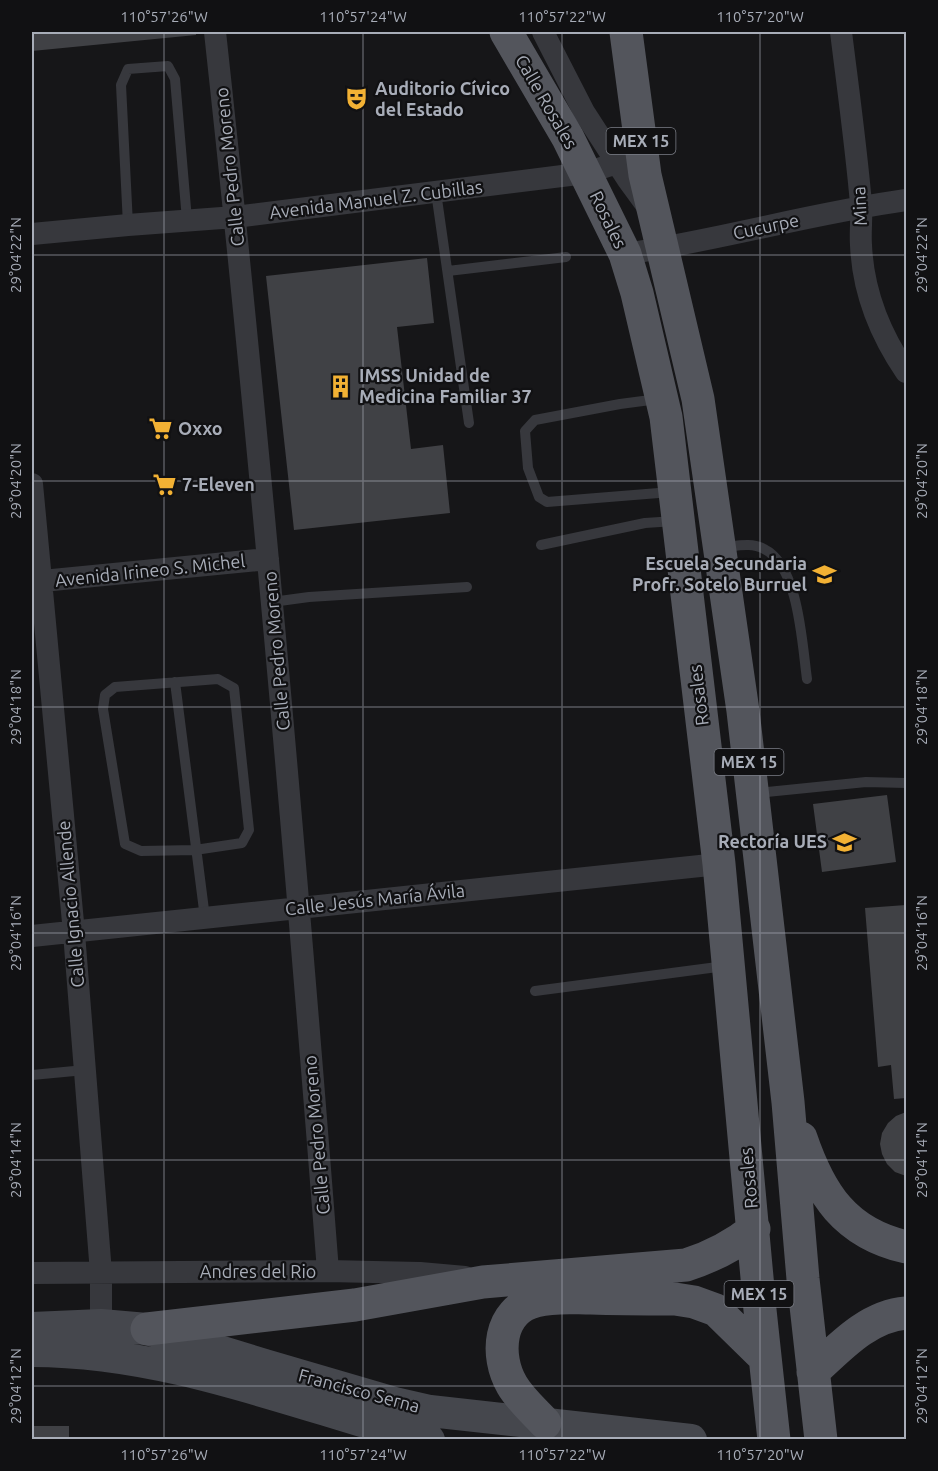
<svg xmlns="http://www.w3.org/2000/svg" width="938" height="1471" font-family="Ubuntu,sans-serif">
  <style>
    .building { fill: #404145 }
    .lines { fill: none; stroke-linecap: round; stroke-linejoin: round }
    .lane { stroke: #37383d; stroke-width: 10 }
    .street { stroke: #37383d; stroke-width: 22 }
    .secondary { stroke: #45474d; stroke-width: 32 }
    .primary { stroke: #53555c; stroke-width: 33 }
    .ticks { fill: none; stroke: #a8adb8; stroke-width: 1.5; stroke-opacity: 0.45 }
    .labels { text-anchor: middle; stroke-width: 4.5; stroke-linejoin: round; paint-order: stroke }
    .shield { fill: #111113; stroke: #7b7e86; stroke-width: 1.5 }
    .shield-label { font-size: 16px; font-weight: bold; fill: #a8adb8 }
    .poi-label { font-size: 18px; font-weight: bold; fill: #a8adb8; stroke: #111113; text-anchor: start }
    .street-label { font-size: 18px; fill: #a8adb8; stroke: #111113 }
    .neatline { fill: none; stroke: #a8adb8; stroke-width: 2 }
    .ticks-label { font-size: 15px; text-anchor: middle; fill: #a8adb8 }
  </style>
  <rect width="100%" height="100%" fill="#161618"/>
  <path class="building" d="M32,32H196V35L32,51Z
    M427,258L434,323L397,327L411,449L443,445L450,513L294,530L266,276Z
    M887,795L896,862L822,872L813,804Z
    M906,905V1098L894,1099L891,1065L878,1067L865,908Z
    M906,1112V1176L895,1172L887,1164L882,1154L880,1144L882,1133L888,1123L896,1116Z
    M32,1426H69V1440H32Z"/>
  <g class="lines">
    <path class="lane" d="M436,192L469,423
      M128,225L121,85L128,69L168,66L175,79L187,220
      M448,271L566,257
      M658,399L620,404L535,420L525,431L528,468L539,497L547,502L671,492
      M541,545L645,523L675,521
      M722,547C736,546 752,542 764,549C799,566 802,644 807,679
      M272,602L309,597L467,587
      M218,679L234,688L249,830L242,843L195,850L141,851L125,844L103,709L105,695L115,687Z
      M175,682L205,918
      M756,793L866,782L906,783
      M535,991L725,966
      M32,1075L85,1070"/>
    <path class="street" d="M215,32C260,444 296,858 328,1271
      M543,32L584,112L628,180L647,206
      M841,32C848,89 856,146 861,204C862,218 860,232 861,245C863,293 880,334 906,372
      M32,234L128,225L235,217L586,173L617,163L641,144
      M625,254C720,240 812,213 906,200
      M32,484L74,933L101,1273V1325
      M32,582L268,559
      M32,936L719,864
      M32,1273L328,1271L420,1273L465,1277"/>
    <path class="secondary" d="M32,1328L101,1325L147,1329L265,1365L395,1403L430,1411L691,1440
      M32,1351C154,1351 269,1394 385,1428C399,1433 415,1435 429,1440"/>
    <path class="primary" d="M506,32L568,138L625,254L637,293L666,417L719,864L760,1310L774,1440
      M626,32L645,175L698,399L743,711L788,1102L803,1279L821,1440
      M801,1138C820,1194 845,1233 906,1247
      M147,1329L355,1305L483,1282L686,1265C711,1257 733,1246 754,1229
      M813,1372C840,1347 868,1316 906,1313
      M545,1423C534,1411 520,1399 512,1385C495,1356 498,1310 536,1301C553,1296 573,1298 591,1298C619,1299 647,1299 675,1299L694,1302L716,1310L765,1358"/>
  </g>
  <path class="ticks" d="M164,32V1440M363,32V1440M562,32V1440M760,32V1440M32,255H906M32,481H906M32,707H906M32,933H906M32,1160H906M32,1386H906"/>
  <defs>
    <symbol id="theatre-bare" viewBox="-9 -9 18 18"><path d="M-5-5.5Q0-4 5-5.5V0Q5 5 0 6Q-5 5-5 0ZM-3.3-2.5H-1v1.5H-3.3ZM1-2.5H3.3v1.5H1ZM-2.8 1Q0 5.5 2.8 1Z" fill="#f2b134" stroke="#111113" stroke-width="2.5" paint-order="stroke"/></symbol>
    <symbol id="building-bare" viewBox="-9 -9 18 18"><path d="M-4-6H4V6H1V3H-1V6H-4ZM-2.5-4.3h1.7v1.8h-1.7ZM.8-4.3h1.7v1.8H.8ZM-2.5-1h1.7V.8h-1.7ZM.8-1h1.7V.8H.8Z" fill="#f2b134" stroke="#111113" stroke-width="2.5" paint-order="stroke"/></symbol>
    <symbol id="supermarket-bare" viewBox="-9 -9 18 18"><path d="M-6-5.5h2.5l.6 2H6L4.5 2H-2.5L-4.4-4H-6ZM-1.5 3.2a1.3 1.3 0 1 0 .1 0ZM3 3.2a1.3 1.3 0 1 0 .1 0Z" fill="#f2b134" stroke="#111113" stroke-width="2.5" paint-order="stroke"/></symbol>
    <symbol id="school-bare" viewBox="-9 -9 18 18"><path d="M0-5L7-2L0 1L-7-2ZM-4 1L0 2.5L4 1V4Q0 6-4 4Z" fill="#f2b134" stroke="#111113" stroke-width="2.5" paint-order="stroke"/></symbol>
    <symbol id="university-bare" viewBox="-9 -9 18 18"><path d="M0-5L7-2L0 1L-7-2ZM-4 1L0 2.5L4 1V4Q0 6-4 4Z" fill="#f2b134" stroke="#111113" stroke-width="2.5" paint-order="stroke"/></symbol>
  </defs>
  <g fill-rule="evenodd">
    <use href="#theatre-bare" x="340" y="82" width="33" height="33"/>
    <use href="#building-bare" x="324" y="370" width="33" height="33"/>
    <use href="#supermarket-bare" x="144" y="412" width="33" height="33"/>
    <use href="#supermarket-bare" x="148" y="468" width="33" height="33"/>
    <use href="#school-bare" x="808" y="558" width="33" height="33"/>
    <use href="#university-bare" x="828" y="826" width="33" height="33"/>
  </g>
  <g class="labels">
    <g class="shield">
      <rect x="606.5" y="128" width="69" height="26" rx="4.5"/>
      <rect x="714.5" y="749" width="69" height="26" rx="4.5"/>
      <rect x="724.5" y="1281" width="69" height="26" rx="4.5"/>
    </g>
    <g class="shield-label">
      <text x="641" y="147">MEX 15</text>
      <text x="749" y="768">MEX 15</text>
      <text x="759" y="1300">MEX 15</text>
    </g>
    <g class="poi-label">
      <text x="375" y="95">Auditorio Cívico<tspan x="375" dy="21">del Estado</tspan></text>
      <text x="359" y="382">IMSS Unidad de<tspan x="359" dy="21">Medicina Familiar 37</tspan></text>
      <text x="178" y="435">Oxxo</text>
      <text x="182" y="491">7-Eleven</text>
      <text x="807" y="570" text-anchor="end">Escuela Secundaria<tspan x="807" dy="21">Profr. Sotelo Burruel</tspan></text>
      <text x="827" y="848" text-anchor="end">Rectoría UES</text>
    </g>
    <g class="street-label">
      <text transform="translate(546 102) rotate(60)" y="6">Calle Rosales</text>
      <text transform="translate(230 167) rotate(-96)" y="6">Calle Pedro Moreno</text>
      <text transform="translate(376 200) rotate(-7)" y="6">Avenida Manuel Z. Cubillas</text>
      <text transform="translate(860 206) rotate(-93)" y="6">Mina</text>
      <text transform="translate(608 220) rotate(64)" y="6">Rosales</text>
      <text transform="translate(766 227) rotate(-12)" y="6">Cucurpe</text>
      <text transform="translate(150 571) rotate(-6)" y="6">Avenida Irineo S. Michel</text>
      <text transform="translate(277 651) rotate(-95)" y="6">Calle Pedro Moreno</text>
      <text transform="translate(699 695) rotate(-97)" y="6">Rosales</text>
      <text transform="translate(375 900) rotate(-6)" y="6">Calle Jesús María Ávila</text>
      <text transform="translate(71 904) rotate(-95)" y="6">Calle Ignacio Allende</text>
      <text transform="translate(317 1135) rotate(-95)" y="6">Calle Pedro Moreno</text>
      <text transform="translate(749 1178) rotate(-95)" y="6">Rosales</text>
      <text x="258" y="1278">Andres del Rio</text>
      <text transform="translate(359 1391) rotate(15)" y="6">Francisco Serna</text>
    </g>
  </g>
  <rect width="938" height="1471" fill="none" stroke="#111113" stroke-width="66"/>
  <rect x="33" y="33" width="872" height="1405" class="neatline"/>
  <g class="ticks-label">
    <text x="164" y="22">110°57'26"W</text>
    <text x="363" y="22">110°57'24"W</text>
    <text x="562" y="22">110°57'22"W</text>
    <text x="760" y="22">110°57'20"W</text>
    <text transform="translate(16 255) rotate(-90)" y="5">29°04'22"N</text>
    <text transform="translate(922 255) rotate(-90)" y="5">29°04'22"N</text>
    <text transform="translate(16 481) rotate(-90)" y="5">29°04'20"N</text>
    <text transform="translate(922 481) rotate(-90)" y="5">29°04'20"N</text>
    <text transform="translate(16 707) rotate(-90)" y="5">29°04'18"N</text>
    <text transform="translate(922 707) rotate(-90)" y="5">29°04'18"N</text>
    <text transform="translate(16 933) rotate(-90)" y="5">29°04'16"N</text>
    <text transform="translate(922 933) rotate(-90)" y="5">29°04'16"N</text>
    <text transform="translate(16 1160) rotate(-90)" y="5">29°04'14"N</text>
    <text transform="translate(922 1160) rotate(-90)" y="5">29°04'14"N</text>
    <text transform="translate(16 1386) rotate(-90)" y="5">29°04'12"N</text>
    <text transform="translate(922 1386) rotate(-90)" y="5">29°04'12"N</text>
    <text x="164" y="1460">110°57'26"W</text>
    <text x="363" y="1460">110°57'24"W</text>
    <text x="562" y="1460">110°57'22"W</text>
    <text x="760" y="1460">110°57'20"W</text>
  </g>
</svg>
